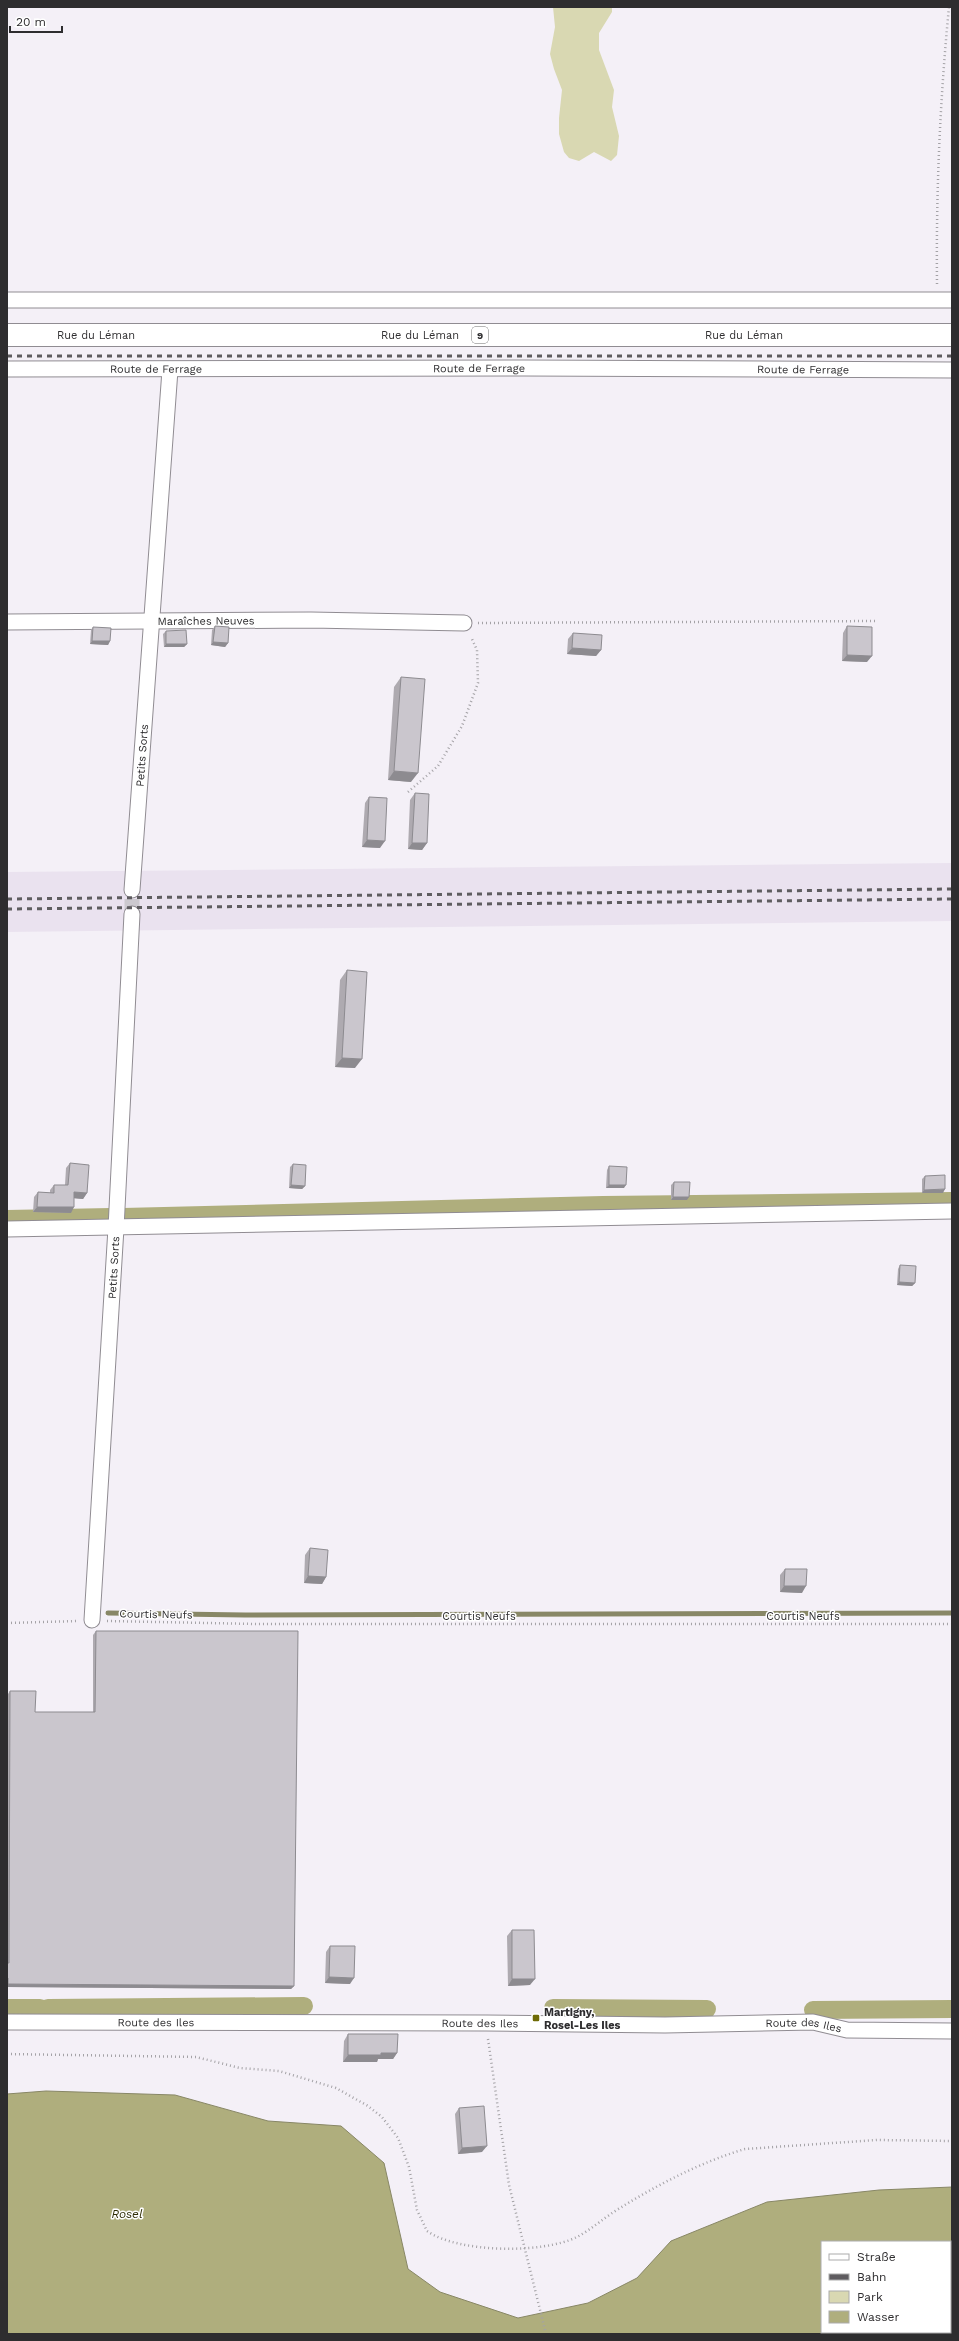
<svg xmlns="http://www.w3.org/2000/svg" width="959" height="2341" font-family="'Work Sans',sans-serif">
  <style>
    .built { fill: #eae2ef }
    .green { fill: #d9d8b2 }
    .water { fill: #afae7d; stroke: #888766; fill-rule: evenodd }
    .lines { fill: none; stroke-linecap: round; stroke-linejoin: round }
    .stream { stroke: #888766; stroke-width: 5 }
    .canal { stroke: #afae7d; stroke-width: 18 }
    .minor-tunnel { stroke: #ccc9cf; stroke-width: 15; stroke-dasharray: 15 8; stroke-linecap: butt }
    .minor-casing { stroke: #908c92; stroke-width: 17 }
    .primary-casing { stroke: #908c92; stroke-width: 24 }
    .path { stroke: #a4a2a6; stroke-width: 2.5; stroke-dasharray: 1 3; stroke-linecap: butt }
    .minor { stroke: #fff; stroke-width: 15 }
    .primary { stroke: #fff; stroke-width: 22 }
    .rail { stroke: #5e5c5f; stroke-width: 3; stroke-dasharray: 5 5; stroke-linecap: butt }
    .wall { fill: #aeaab0 }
    .shaded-wall { fill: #8d8b90 }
    .building { fill: #cac6cd; stroke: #8d8b90 }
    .poi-dot { fill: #6f6b06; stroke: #fff; stroke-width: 1.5 }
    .labels { text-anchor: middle; stroke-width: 3; stroke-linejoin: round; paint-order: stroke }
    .shield { fill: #fff; stroke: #6d6c6d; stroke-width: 1 }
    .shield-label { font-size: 10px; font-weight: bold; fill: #2e2d2f }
    .street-label { font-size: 11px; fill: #2e2d2f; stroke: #fff }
    .poi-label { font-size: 11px; font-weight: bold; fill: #2e2d2f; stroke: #fff; text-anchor: start }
    .water-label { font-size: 12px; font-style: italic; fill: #2f2d04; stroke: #fff }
  </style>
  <rect width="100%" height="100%" fill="#f4f0f7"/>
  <path class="built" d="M952,863V921L7,932V872Z"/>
  <path class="green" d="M553,7H612V12L599,33V50L614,90L612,107L619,136L617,155L611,161L594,152L579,161L569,158L564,152L559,134V118L562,90L554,69L550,54L555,27Z"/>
  <path class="water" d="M46,2091L175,2095L268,2121L341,2126L384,2163L408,2269L440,2292L518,2318L588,2303L637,2278L671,2241L767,2202L879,2190L952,2187V2334H7V2094ZM822,2242H950V2332H822Z"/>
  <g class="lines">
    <path class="stream" d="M108,1613L245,1615L952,1613"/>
    <path class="canal" d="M123,1217L603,1205L952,1201
      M7,1219L111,1217
      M7,2008H40
      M48,2008L304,2006
      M553,2008L707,2009
      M813,2010L952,2009"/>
    <path class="minor-tunnel" d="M132,914V890"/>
    <defs>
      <g id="minor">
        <path d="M7,300H952"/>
        <path id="s1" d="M7,369L524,368L952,370"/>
        <path id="s2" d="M7,622L311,620L464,623"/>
        <path id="s3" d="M132,890L170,370"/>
        <path d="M7,1229L952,1211"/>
        <path id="s4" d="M92,1620L116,1228L132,914"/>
        <path id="s5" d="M7,2022L486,2023L665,2025L813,2022L847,2030L952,2031"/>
      </g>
      <g id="primary">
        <path id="s6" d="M7,335H952"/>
      </g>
    </defs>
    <use href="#minor" class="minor-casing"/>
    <use href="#primary" class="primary-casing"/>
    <path class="path" d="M937,284C936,192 940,99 949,7
      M478,623L876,621
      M408,792L438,766L462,726L478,683L477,650L471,637
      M107,1621L257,1624H952
      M7,1623L78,1621
      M488,2039L509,2185L546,2334
      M7,2054L196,2057L240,2068L279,2071L336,2088L368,2106L382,2117L398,2138L409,2167L417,2210L427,2231C458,2253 543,2254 577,2237C592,2229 605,2217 620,2208C659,2184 701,2162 745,2149L877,2140L952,2141"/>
    <use href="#minor" class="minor"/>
    <use href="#primary" class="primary"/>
    <path class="rail" d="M7,356H952
      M7,899L952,889
      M7,909L952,899"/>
  </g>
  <path class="wall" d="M215,626L228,643L225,647L211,645L212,630Z
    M847,626L867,662L842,661L843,633Z
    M93,627L110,641L108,645L90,644L91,630Z
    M166,631L187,644L184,647H164L163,634Z
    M573,633L601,650L596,656L567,654L568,639Z
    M401,677L411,782L388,780L394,687Z
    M415,793L427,843L422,850L408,849L410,800Z
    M369,797L380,848L362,847L365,803Z
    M347,970L355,1068L335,1067L340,980Z
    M70,1163L87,1193L83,1199L74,1198L71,1213L33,1212L34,1197L38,1192L50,1193V1190L54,1185H65L66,1168Z
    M293,1164L305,1186L302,1189L289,1188L290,1167Z
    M609,1166L624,1188H606L607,1170Z
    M925,1176L943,1193H922V1179Z
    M674,1182L687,1200H671V1185Z
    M900,1265L915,1283L912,1286L897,1285L898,1269Z
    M310,1548L326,1577L322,1584L304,1583L305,1555Z
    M785,1569L802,1593L780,1592V1575Z
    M96,1631L294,1986L291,1989L7,1987L8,1694L10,1691L35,1712H93V1635Z
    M512,1930L530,1985L508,1986L507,1936Z
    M330,1946L350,1984L325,1983L326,1952Z
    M348,2034L397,2053L393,2059H378L377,2062H343L344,2041Z
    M459,2108L482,2152L458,2154L455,2114Z"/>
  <path class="shaded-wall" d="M92,641H110L108,645L90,644Z
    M213,642L228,643L225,647L211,645Z
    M166,644H187L184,647H164Z
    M572,648L601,650L596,656L567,654Z
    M847,655L872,656L867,662L842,661Z
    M394,771L418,773L411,782L388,780Z
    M367,840L385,841L380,848L362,847Z
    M412,843H427L422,850L408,849Z
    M342,1058L362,1059L355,1068L335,1067Z
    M291,1185L305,1186L302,1189L289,1188Z
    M609,1185H626L624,1188H606Z
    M945,1189L943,1193H922L924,1190Z
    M74,1192L87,1193L83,1199L71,1198Z
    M673,1197H689L687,1200H671Z
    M37,1207H74L71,1213L33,1212Z
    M899,1282L915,1283L912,1286L897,1285Z
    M308,1576L326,1577L322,1584L304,1583Z
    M784,1586H806L802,1593L780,1592Z
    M329,1977L354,1978L350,1984L325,1983Z
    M512,1979H535L530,1985L508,1986Z
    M8,1984L294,1986L291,1989L7,1987V1986Z
    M381,2053H397L393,2059H378L377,2062H343L348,2055Z
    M487,2146L482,2152L458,2154L462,2148Z"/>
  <path class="building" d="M215,626L229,627L228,643L213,642Z
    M847,626L872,627V656L847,655Z
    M93,627L111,628L110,641H92Z
    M186,630L187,644H166V631Z
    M573,633L602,635L601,650L572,648Z
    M401,677L425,679L418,773L394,771Z
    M415,793L429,794L427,843H412Z
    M369,797L387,798L385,841L367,840Z
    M347,970L367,972L362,1059L342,1058Z
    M70,1163L89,1165L87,1193L74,1192V1207H37L38,1192L54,1193V1185H68Z
    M293,1164L306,1165L305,1186L291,1185Z
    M609,1166L627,1167L626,1185H609Z
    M945,1175V1189L924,1190L925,1176Z
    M674,1182H690L689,1197H673Z
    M900,1265L916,1266L915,1283L899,1282Z
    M310,1548L328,1550L326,1577L308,1576Z
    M785,1569H807L806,1586H784Z
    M96,1631H298L294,1986L8,1984V1978H7V1963H9L10,1691H36L35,1712H95Z
    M512,1930H534L535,1979H512Z
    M330,1946H355L354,1978L329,1977Z
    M348,2034H398L397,2053H381V2055H348Z
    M484,2106L487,2146L462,2148L459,2108Z"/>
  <rect class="poi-dot" x="532" y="2014" width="8" height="8" rx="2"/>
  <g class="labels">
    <rect class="shield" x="472" y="327" width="16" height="16" rx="3"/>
    <g class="shield-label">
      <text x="480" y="339">9</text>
    </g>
    <g class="street-label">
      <text dy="4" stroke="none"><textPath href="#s6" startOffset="89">Rue du Léman</textPath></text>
      <text dy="4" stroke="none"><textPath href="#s6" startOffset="413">Rue du Léman</textPath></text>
      <text dy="4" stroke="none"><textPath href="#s6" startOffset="737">Rue du Léman</textPath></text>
      <text dy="4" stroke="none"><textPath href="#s1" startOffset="472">Route de Ferrage</textPath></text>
      <text dy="4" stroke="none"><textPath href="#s1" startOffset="149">Route de Ferrage</textPath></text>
      <text dy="4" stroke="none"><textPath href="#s1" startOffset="796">Route de Ferrage</textPath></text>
      <text dy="4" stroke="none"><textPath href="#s2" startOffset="199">Maraîches Neuves</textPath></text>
      <text dy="4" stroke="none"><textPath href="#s3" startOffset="135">Petits Sorts</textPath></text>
      <text dy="4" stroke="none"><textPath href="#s4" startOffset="353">Petits Sorts</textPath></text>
      <text transform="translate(156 1614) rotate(1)" y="4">Courtis Neufs</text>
      <text x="479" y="1620">Courtis Neufs</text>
      <text x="803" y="1620">Courtis Neufs</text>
      <text dy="4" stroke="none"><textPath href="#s5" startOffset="149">Route des Iles</textPath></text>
      <text dy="4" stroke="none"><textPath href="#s5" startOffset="473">Route des Iles</textPath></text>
      <text dy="4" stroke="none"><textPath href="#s5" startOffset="797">Route des Iles</textPath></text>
    </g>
    <g class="poi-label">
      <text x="544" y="2016">Martigny,<tspan x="544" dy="13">Rosel-Les Iles</tspan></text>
    </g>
    <g class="water-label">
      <text x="127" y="2218">Rosel</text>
    </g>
  </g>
  <rect width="959" height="2341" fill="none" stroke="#2e2d2f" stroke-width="16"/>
  <rect x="821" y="2241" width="130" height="92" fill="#ffffff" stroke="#ababac"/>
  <rect x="829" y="2254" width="20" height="6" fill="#ffffff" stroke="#ababac"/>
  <text x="857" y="2261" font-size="12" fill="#2e2d2f">Straße</text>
  <rect x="829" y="2274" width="20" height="6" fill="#5e5c5f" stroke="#ababac"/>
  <text x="857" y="2281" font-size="12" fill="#2e2d2f">Bahn</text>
  <rect x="829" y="2291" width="20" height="12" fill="#d9d8b2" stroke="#ababac"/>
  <text x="857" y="2301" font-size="12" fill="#2e2d2f">Park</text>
  <rect x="829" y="2311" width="20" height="12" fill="#afae7d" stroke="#ababac"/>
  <text x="857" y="2321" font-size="12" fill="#2e2d2f">Wasser</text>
  <path d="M10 26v6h52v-6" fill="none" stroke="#2e2d2f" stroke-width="2"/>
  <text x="16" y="26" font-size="12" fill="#2e2d2f" stroke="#ffffff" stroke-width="3" paint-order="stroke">20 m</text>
</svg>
